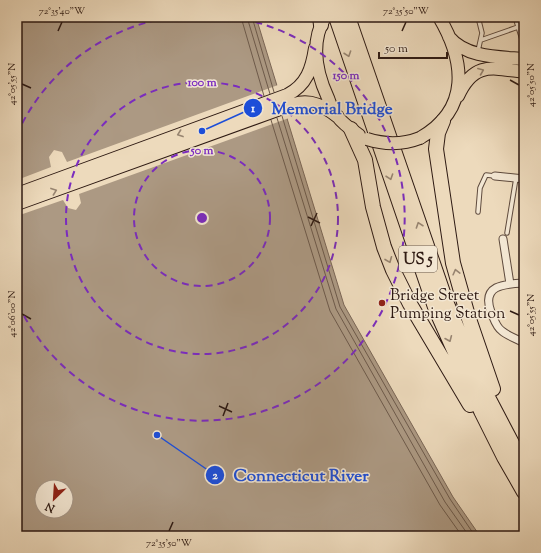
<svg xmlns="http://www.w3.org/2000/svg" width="541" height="553" font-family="'Sorts Mill Goudy',serif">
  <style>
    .water { fill: #ac9983; stroke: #7a6656; fill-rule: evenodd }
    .pier { fill: #eddabc }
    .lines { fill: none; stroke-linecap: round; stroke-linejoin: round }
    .shore { stroke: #6d5a4b; stroke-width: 1 }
    .service-casing { stroke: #5e4a3d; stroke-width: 5.5 }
    .minor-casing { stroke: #5e4a3d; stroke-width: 9 }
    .primary-casing { stroke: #2e1a13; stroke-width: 14 }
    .motorway-casing { stroke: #2e1a13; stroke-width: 16 }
    .service { stroke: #f3e7d3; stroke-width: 3.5 }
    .minor { stroke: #f3e7d3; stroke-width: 7 }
    .primary { stroke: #eddabc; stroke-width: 12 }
    .motorway { stroke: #eddabc; stroke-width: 14 }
    .primary-bridge-casing { stroke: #2e1a13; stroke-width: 14; stroke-linecap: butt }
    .primary-bridge { stroke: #eddabc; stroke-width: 12 }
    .oneway { stroke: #978470 }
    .ticks { fill: none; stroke: #2e1a13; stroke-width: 1.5 }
    .ring { fill: none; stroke: #7b2cbf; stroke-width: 2; stroke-dasharray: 7 5 }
    .poi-dot { fill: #8f2418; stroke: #f3e7d3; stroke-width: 1.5 }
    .labels { text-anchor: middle; stroke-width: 3; stroke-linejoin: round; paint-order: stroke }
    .shield { fill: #f3e7d3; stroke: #69584d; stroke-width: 1 }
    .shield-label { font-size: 15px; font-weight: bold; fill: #2e1a13 }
    .poi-label { font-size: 16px; fill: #2e1a13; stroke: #f3e7d3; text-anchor: start }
    .centre { fill: #7b2cbf; stroke: #f3e7d3; stroke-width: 2 }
    .ring-label { font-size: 12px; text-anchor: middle; font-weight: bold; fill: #7b2cbf; stroke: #f3e7d3; stroke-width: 3; stroke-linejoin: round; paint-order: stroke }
    .leader { fill: none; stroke: #1d4ed8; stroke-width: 1.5 }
    .callout-dot { fill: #1d4ed8; stroke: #f3e7d3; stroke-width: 1.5 }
    .mark-label { font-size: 12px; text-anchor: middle; font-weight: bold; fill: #fff }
    .callout-label { font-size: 17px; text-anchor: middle; font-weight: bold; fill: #1d4ed8; stroke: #f3e7d3; stroke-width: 3; stroke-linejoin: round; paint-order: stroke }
    .neatline { fill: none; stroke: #2e1a13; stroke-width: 1.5 }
    .ticks-label { font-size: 10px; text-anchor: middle; fill: #2e1a13 }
  </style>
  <rect width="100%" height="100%" fill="#eddabc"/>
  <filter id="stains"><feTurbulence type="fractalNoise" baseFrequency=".005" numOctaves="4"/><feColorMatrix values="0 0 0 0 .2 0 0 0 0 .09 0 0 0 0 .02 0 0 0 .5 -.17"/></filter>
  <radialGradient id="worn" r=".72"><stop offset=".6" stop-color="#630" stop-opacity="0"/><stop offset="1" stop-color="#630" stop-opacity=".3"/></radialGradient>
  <path class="water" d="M17,17H256L344,305L453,497L480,536H17ZM42,487H66V511H42Z"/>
  <path class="pier" d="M278,85L289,118L79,194L81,203L76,210L68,208L63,200L17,216V180L51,167L49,157L54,150L62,152L67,162Z"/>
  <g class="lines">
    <path class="shore" d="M241,17L264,96
      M247,17L270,94
      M252,17L274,92
      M282,116L340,307L450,499L475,536
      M277,118L336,309L445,502L469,536
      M271,120L330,311L440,505L462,536"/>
    <defs>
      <path id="service" d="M478,17L482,33L478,51
        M515,17L524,46
        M481,40L518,27
        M478,212L480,188L486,175L495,176
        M507,233L516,178"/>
      <path id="minor" d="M495,176L524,179
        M503,239L510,284
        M524,283C504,284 481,285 491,312C494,319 496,327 502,331C508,336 517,339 524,343"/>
      <path id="primary" d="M325,17C310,43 316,72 328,98C330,104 333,112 338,117C343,124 352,130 359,135
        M449,37C466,58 500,57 524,59
        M458,96C474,61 492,68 524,72
        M420,138C471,109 465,61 439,17
        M17,194L287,95C307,85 312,68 315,48
        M17,204L294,104C311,99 324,106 338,117"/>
      <path id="motorway" d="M320,17L321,25
        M336,17L436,310L481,411L504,457L524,492
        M348,17L447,304L481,384L524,466
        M443,121L438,133L436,149L453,263L468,316L493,389
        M351,129L365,160L373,207L384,247L393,270L410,304L470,405"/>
    </defs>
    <use href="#service" class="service-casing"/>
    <use href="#minor" class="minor-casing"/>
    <use href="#primary" class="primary-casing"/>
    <use href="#motorway" class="motorway-casing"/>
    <use href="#service" class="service"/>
    <use href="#minor" class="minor"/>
    <use href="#primary" class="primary"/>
    <use href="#motorway" class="motorway"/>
    <defs>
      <path id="primary-bridge" d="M367,139C386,145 402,145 420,138"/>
    </defs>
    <use href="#primary-bridge" class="primary-bridge-casing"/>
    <use href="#primary-bridge" class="primary-bridge"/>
  </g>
  <defs><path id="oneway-chevron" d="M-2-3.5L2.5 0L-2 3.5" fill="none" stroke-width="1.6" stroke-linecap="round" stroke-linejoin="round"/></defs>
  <g class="oneway">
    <use href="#oneway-chevron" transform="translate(348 54) rotate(71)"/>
    <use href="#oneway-chevron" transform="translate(481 71) rotate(-22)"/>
    <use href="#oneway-chevron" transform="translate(180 134) rotate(160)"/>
    <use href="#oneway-chevron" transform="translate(390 177) rotate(71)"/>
    <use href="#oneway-chevron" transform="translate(54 191) rotate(-20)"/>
    <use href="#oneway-chevron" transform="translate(419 225) rotate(-109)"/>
    <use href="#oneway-chevron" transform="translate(389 260) rotate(68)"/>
    <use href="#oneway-chevron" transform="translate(456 272) rotate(-104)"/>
    <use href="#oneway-chevron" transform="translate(449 339) rotate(67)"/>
  </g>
  <path class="ticks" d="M58,31L62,22M402,31L406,22M510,80L519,85M22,84L31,88M308,217L320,223M311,226L317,213M510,311L519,315M22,314L31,319M219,406L232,412M223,416L228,403M169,531L173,522"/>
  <g class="ring">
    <circle cx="202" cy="218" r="68"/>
    <circle cx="202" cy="218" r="136"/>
    <path d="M17 134A203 203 0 0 1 172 17M232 17A203 203 0 1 1 17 302"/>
  </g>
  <circle class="poi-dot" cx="382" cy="303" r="4"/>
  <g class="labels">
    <rect class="shield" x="399" y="246" width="38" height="26" rx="3"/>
    <g class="shield-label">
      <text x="418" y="264">US 5</text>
    </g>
    <g class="poi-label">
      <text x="390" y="300">Bridge Street<tspan x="390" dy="18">Pumping Station</tspan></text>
    </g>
  </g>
  <circle cx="202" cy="218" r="6" class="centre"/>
  <g class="ring-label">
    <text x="346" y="79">150 m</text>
    <text x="202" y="86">100 m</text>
    <text x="202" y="154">50 m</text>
  </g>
  <path class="leader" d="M202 131L253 108M157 435L215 475"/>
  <g class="callout-dot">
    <circle cx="202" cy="131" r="4"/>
    <circle cx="157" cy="435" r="4"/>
    <circle cx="253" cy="108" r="10"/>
    <circle cx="215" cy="475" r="10"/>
  </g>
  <g class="mark-label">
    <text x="253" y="112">1</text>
    <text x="215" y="479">2</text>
  </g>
  <g class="callout-label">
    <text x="332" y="114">Memorial Bridge</text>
    <text x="301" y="481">Connecticut River</text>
  </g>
  <rect width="541" height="553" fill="none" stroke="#eddabc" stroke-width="44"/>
  <g transform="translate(54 499) rotate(205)"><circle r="19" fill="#f3e7d3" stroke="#a49586"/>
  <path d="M0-3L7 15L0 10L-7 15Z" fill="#8f2418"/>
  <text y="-6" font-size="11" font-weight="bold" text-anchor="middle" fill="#2e1a13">N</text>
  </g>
  <path d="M379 52v6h68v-6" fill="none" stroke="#2e1a13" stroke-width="2"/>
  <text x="385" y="52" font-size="12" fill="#2e1a13" stroke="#f3e7d3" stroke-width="3" paint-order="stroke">50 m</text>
  <rect x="22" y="22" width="497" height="509" class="neatline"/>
  <g class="ticks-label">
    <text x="62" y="14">72°35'40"W</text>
    <text x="406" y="14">72°35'50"W</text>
    <text transform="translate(11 84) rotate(-90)" y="4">42°05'55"N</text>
    <text transform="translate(530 85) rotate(-90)" y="4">42°05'50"N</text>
    <text transform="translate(11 314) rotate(-90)" y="4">42°06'00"N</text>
    <text transform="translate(530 315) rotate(-90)" y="4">42°05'55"N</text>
    <text x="169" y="546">72°35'50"W</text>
  </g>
  <rect width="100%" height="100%" filter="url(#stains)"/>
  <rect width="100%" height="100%" fill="url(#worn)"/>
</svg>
